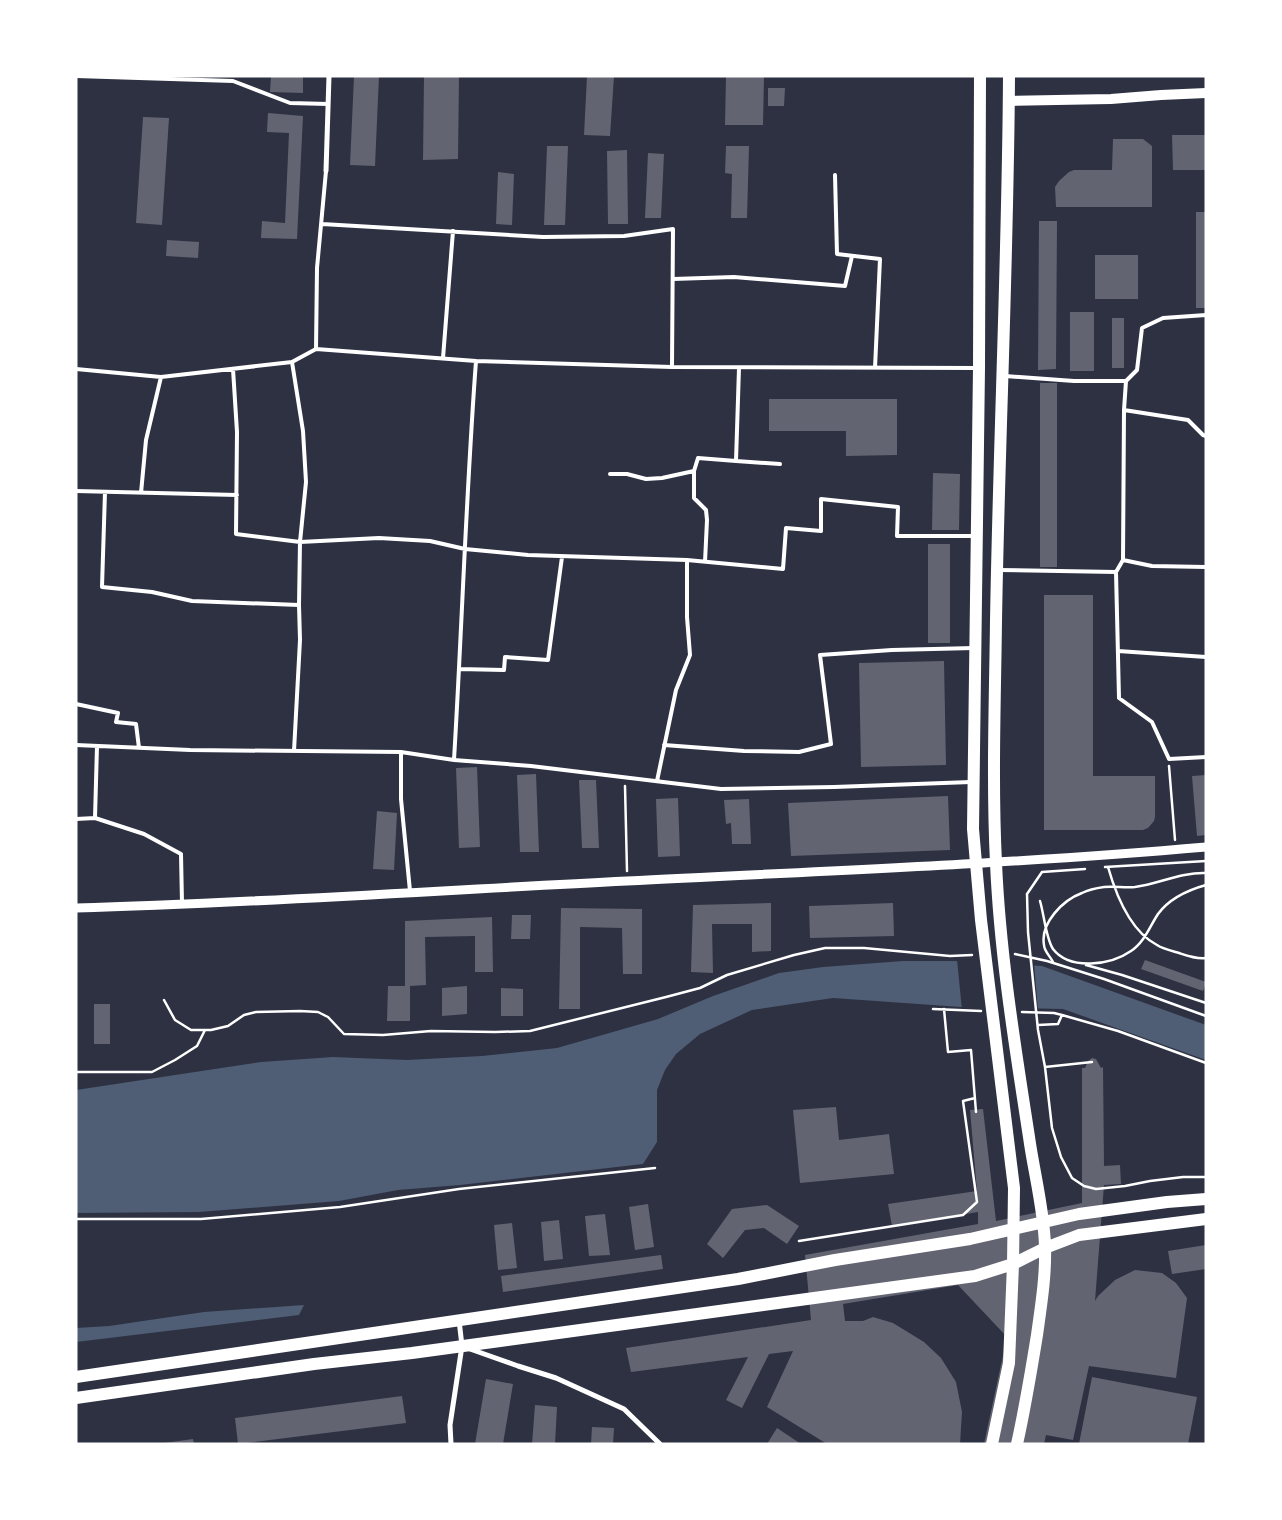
<svg xmlns="http://www.w3.org/2000/svg" width="1282" height="1520" font-family="'IBM Plex Sans',sans-serif">
  <style>
    .water { fill: #4f5d75 }
    .pier { fill: #2d3142 }
    .building { fill: #626471 }
    .lines { fill: none; stroke-linecap: round; stroke-linejoin: round }
    .path { stroke: #fff; stroke-width: 2.5 }
    .service { stroke: #fff; stroke-width: 4 }
    .minor { stroke: #fff; stroke-width: 5 }
    .tertiary { stroke: #fff; stroke-width: 9 }
    .secondary { stroke: #fff; stroke-width: 10 }
    .primary { stroke: #fff; stroke-width: 12 }
  </style>
  <rect width="100%" height="100%" fill="#2d3142"/>
  <path class="water" d="M903,961H955L1042,966L1206,1025V1060L1063,1009L961,1007L833,998L752,1010L700,1034L676,1054L665,1070L657,1090V1142L643,1164L460,1185L398,1190L339,1201L199,1212L76,1213V1090L261,1062L333,1057L407,1060L482,1056L557,1048L658,1019L713,996L779,973L823,967Z
    M304,1305L299,1315L76,1342V1328L109,1326L204,1312Z"/>
  <path class="pier" d="M957,959L1034,963L1038,1011L962,1010Z"/>
  <path class="building" d="M271,76H303V93L270,92Z
    M354,76H379L375,166L350,165Z
    M424,76H459L458,159L423,160Z
    M587,76H614L610,136L584,135Z
    M726,76H764L763,125H725Z
    M768,88H785L784,106H768Z
    M268,113L303,116L297,239L261,238L262,221L285,223L289,133L267,132Z
    M143,117L169,118L162,225L136,223Z
    M1172,135H1206V170H1173Z
    M1113,139H1143L1152,146V207H1056L1055,187L1059,181L1069,172L1074,170H1112Z
    M547,146H568L565,225H544Z
    M726,146H749L747,218H731L732,174L725,173Z
    M627,150L628,224H608L607,151Z
    M648,153L664,154L661,218H645Z
    M498,172L514,174L512,225L496,224Z
    M1196,212H1206V308H1196Z
    M1039,221H1057L1056,369L1038,370Z
    M167,240L199,242L198,258L166,256Z
    M1095,255H1138V299H1095Z
    M1070,312H1094V371H1070Z
    M1112,318H1124V368H1112Z
    M1040,383H1057V567H1040Z
    M769,399H897V455L846,456V431H769Z
    M933,473L960,474L959,530H932Z
    M928,544H950V643H928Z
    M1044,595H1093V776H1155V817L1154,821L1148,828L1143,830H1044Z
    M944,661L946,765L861,767L859,663Z
    M477,767L480,847L459,848L456,768Z
    M536,774L539,852H520L517,775Z
    M1206,775V835L1197,836L1192,776Z
    M579,780H596L599,848H582Z
    M948,796L950,850L791,856L788,803Z
    M678,798L680,856L658,857L656,799Z
    M749,799L751,844H732L731,823L726,824L724,800Z
    M377,811L397,813L394,870L373,869Z
    M771,903V951L752,952V924H712L713,973L691,972L693,905Z
    M893,903L894,936L810,938L809,906Z
    M561,908L642,909V974H623L622,928L580,927V1009H559Z
    M512,915H531L530,939H511Z
    M492,917L493,972H475V936L425,937L426,985L410,986V1021H387L388,986H405V921Z
    M1145,960L1206,982L1203,991L1141,969Z
    M467,986V1014L442,1016V988Z
    M501,988L523,989V1016H501Z
    M94,1004H110V1044H94Z
    M1092,1058L1096,1059L1101,1068L1103,1067L1104,1166L1120,1165L1121,1184L1104,1185L1095,1301L1098,1296L1115,1280L1135,1270L1162,1273L1176,1283L1187,1298L1176,1378L1089,1366L1073,1440L1046,1435L1044,1444H984L1007,1337L958,1285L843,1304L845,1321H863L873,1317L893,1323L924,1342L941,1358L956,1382L962,1412L960,1444H827L767,1407L793,1351L769,1354L742,1408L726,1400L748,1357L631,1372L626,1348L811,1320L805,1255L978,1224V1212L892,1226L888,1204L977,1191L970,1110L983,1109L996,1221L1082,1203V1068H1085L1088,1061Z
    M836,1107L839,1140L889,1134L894,1174L800,1183L793,1110Z
    M648,1204L654,1247L635,1250L629,1207Z
    M767,1205L799,1226L787,1244L764,1228L745,1230L723,1258L707,1244L732,1209Z
    M605,1214L610,1255L589,1256L585,1216Z
    M559,1220L563,1259L544,1261L541,1222Z
    M512,1223L517,1268L498,1270L494,1225Z
    M1206,1245V1269L1172,1274L1168,1251Z
    M661,1255L663,1269L503,1292L501,1276Z
    M1092,1377L1197,1397L1188,1444H1079Z
    M486,1379L513,1384L503,1444H475Z
    M402,1396L406,1423L238,1444L235,1418Z
    M535,1405L557,1407L555,1444H532Z
    M592,1427L614,1428L613,1444H591Z
    M777,1428L801,1444H767Z
    M193,1439L194,1444H164V1443Z"/>
  <g class="lines">
    <path class="path" d="M1169,766L1175,840
      M625,786L627,871
      M1105,867L1206,861
      M1108,867C1116,895 1130,931 1157,945C1163,949 1172,951 1179,953C1188,956 1196,959 1206,958
      M1085,869L1042,872L1027,894L1028,932L1038,1030L1045,1067L1052,1128L1061,1157L1072,1178L1084,1186L1096,1189L1125,1186L1150,1181L1183,1177H1206
      M1040,901C1044,914 1046,939 1053,949C1070,971 1111,965 1131,951C1144,943 1150,926 1158,914C1169,899 1188,890 1206,885
      M1015,954L1047,961L1104,979L1206,1016
      M1053,962C1050,956 1044,951 1044,945C1040,923 1063,900 1082,893C1088,890 1097,888 1104,887C1114,886 1125,888 1135,887C1159,884 1181,872 1206,873
      M1086,965L1122,975L1206,1003
      M164,1000L175,1020L191,1030H211L228,1026L244,1015L256,1012L300,1011L318,1012L328,1017L344,1034L383,1035L431,1031L495,1032L530,1031L666,997L700,988L727,975L794,955L825,948H864L950,956L972,955
      M933,1009L981,1011
      M944,1009L948,1052L971,1050L976,1112
      M1022,1012L1054,1013L1062,1015
      M1038,1025L1058,1024L1062,1015L1118,1031L1206,1063
      M1045,1067L1092,1062
      M76,1072H152L175,1060L197,1046L205,1030
      M76,1219H201L340,1207L459,1189L655,1168
      M799,1241L963,1215L977,1202L963,1101L975,1098"/>
    <path class="service" d="M76,76L233,81L290,103L328,104
      M835,175L837,254L880,259L875,368
      M322,224L543,237L624,236L673,229L672,367
      M673,279L734,277L845,286L852,256
      M316,349L317,268L326,171
      M443,358L453,231
      M292,362L303,431L306,482L300,542L299,605L300,640L294,751
      M739,368L736,461L780,464
      M76,369L161,377L292,362L316,349L476,361L672,367L977,368
      M233,369L237,432L236,534L300,542L379,538L430,541L465,549L528,555L687,560L783,569L786,528L821,531V499L898,507L897,536H975
      M1005,376L1074,381H1126
      M1126,381L1124,410L1123,560L1116,572L1119,698L1152,722L1169,759L1206,757
      M1126,381L1137,370L1142,328L1163,318L1206,315
      M1124,410L1188,420L1203,435L1206,436
      M610,474H627L646,479L662,478L694,471
      M76,491L237,495
      M105,492L102,587L152,592L192,601L299,605
      M141,493L146,440L161,377
      M1123,560L1152,566L1206,567
      M705,562L707,520L706,510L694,498V471L698,458L736,461
      M998,570L1116,572
      M1118,651L1206,657
      M459,669L504,670L505,657L548,660L562,557
      M76,704L118,713L116,722L136,724L139,748
      M76,745L190,750L401,752L454,760L531,766L721,789L834,787L971,782
      M664,745L744,751L799,752L831,744L820,655L892,650L974,648
      M97,746L95,818L144,834L181,854L182,903
      M401,752V799L410,891
      M454,760C462,627 466,494 476,361
      M657,781L676,690L690,655L687,617V560
      M76,819L95,818"/>
    <path class="minor" d="M326,171L329,76
      M470,1349L518,1366L556,1378L624,1409L660,1444
      M451,1444L450,1425L462,1346L459,1320"/>
    <path class="tertiary" d="M76,908C260,903 443,890 627,881C820,871 1013,864 1206,847"/>
    <path class="secondary" d="M1008,101L1111,99L1161,95L1206,93"/>
    <path class="primary" d="M980,76L979,368L973,829L981,920L1014,1188L1013,1264L1009,1363L992,1444
      M1009,76C1008,258 999,440 996,621C995,702 992,782 996,863C1000,955 1015,1046 1029,1137C1034,1173 1044,1210 1045,1246C1046,1276 1041,1306 1037,1335C1031,1372 1025,1408 1017,1444
      M76,1377L738,1279L835,1260L970,1239L1079,1214L1167,1202L1206,1199
      M76,1398L314,1364L412,1353L975,1276L1013,1264L1045,1248L1079,1235L1206,1219"/>
  </g>
  <rect width="1282" height="1520" fill="none" stroke="#ffffff" stroke-width="155"/>
</svg>
